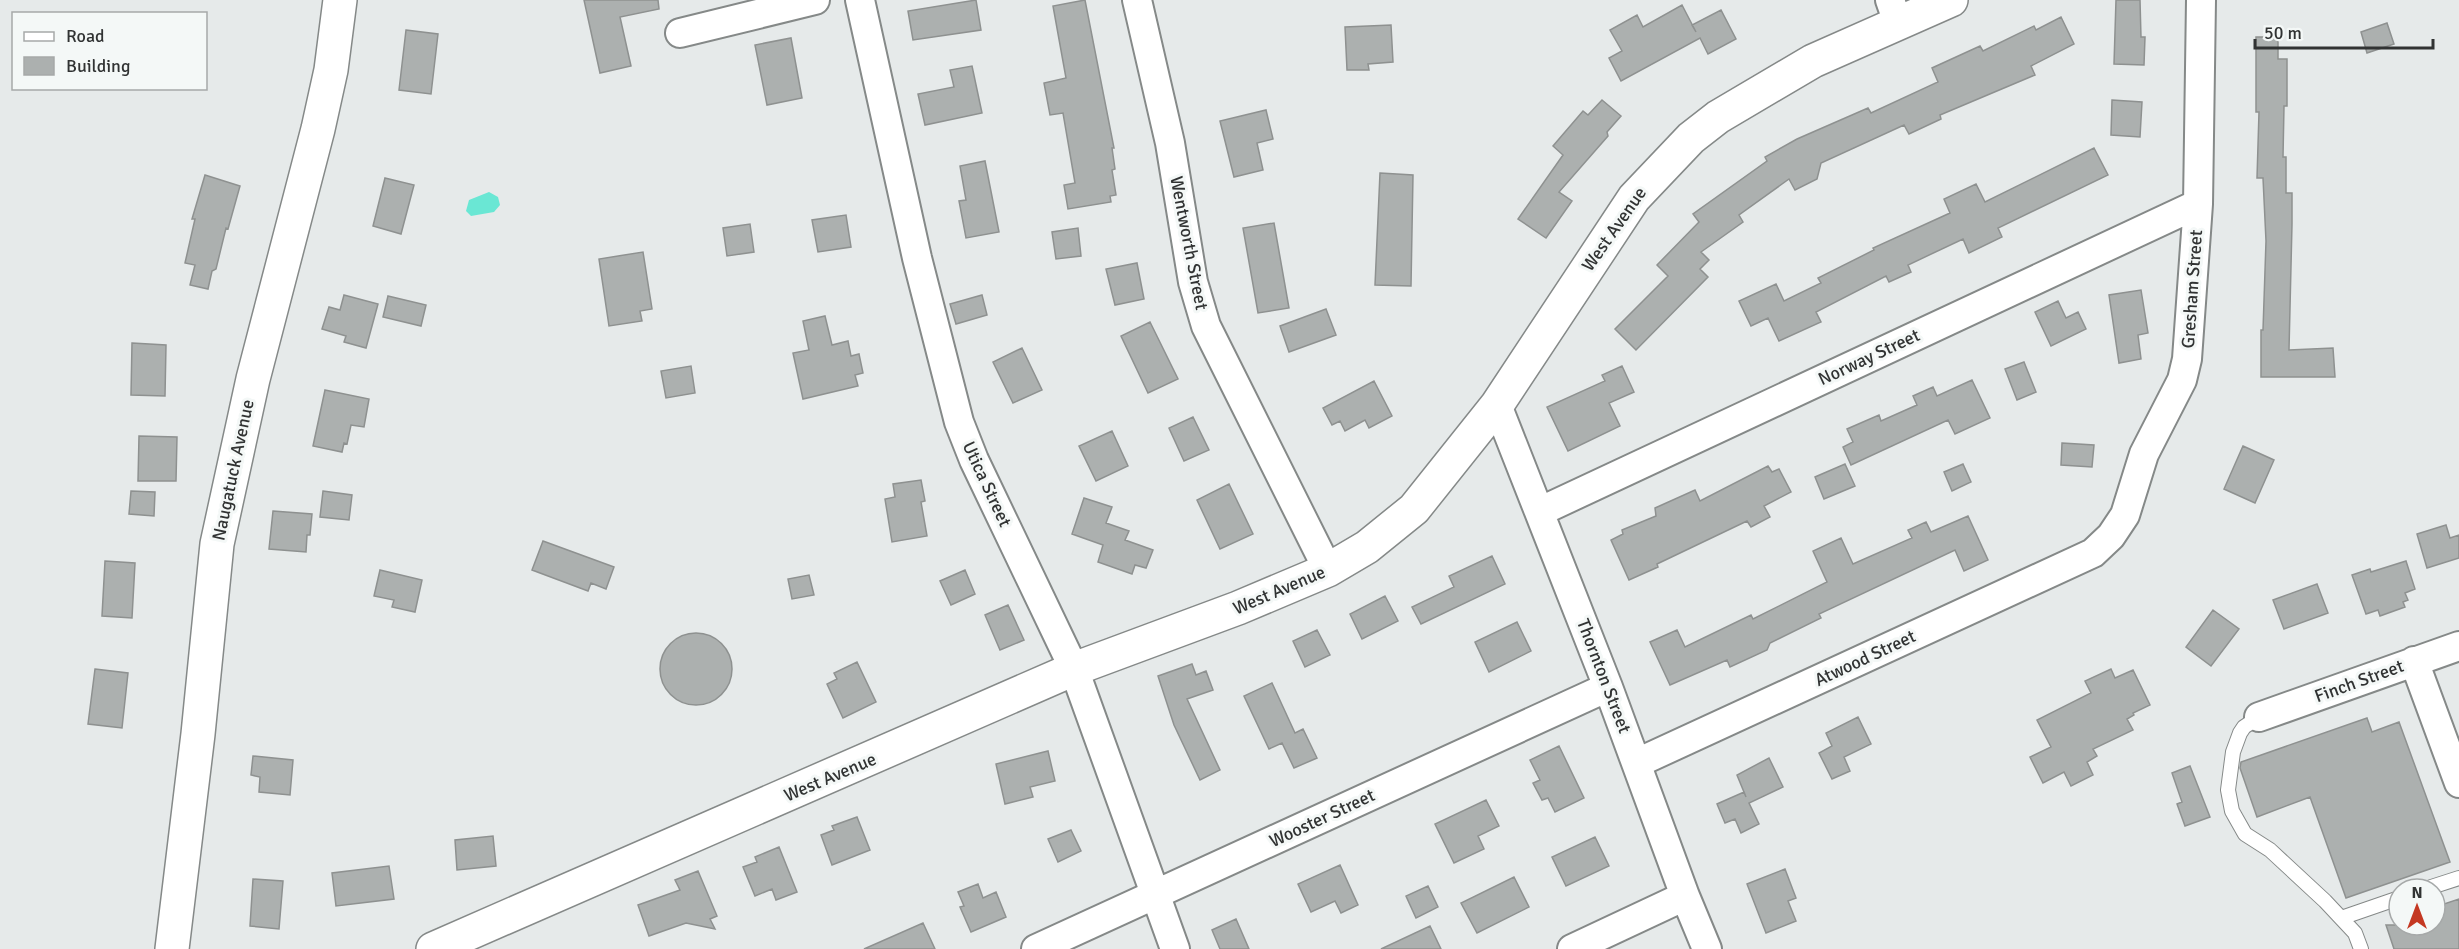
<svg xmlns="http://www.w3.org/2000/svg" width="2459" height="949" font-family="Signika,sans-serif">
  <style>
    .water { fill: #6ae7d4 }
    .building { fill: #acb0af; stroke: #8e9190; stroke-width: 1.5 }
    .lines { fill: none; stroke-linecap: round; stroke-linejoin: round }
    .service-casing { stroke: #858988; stroke-width: 16 }
    .minor-casing { stroke: #858988; stroke-width: 32 }
    .tertiary-casing { stroke: #858988; stroke-width: 36 }
    .secondary-casing { stroke: #858988; stroke-width: 36 }
    .service { stroke: #fff; stroke-width: 14 }
    .minor { stroke: #fff; stroke-width: 28 }
    .tertiary { stroke: #fff; stroke-width: 33 }
    .secondary { stroke: #fff; stroke-width: 33 }
    .labels { text-anchor: middle; stroke-width: 6; stroke-linejoin: round; paint-order: stroke }
    .street-label { font-size: 18px; fill: #313333; stroke: #f4f8f7 }
  </style>
  <rect width="100%" height="100%" fill="#e6eaea"/>
  <path class="water" d="M489,192L498,197L500,205L494,212L471,216L466,211L469,200Z"/>
  <path class="building" d="M584,0H658L659,9L620,17L631,66L600,73Z
    M976,0L981,30L913,40L908,11Z
    M1085,0L1114,148H1112L1115,169L1112,170L1116,195L1110,196L1111,202L1068,209L1064,185L1075,183L1063,113L1050,115L1044,83L1066,78L1053,6Z
    M2116,0H2140L2141,37H2145L2144,65L2114,64Z
    M1682,5L1696,32L1692,25L1721,10L1736,39L1708,54L1700,38L1621,81L1609,58L1622,51L1610,30L1637,15L1643,27Z
    M2061,17L2074,44L2031,66L2035,75L1940,115L1941,119L1909,134L1904,125L1821,163L1817,179L1795,190L1789,179L1739,215L1743,222L1701,252L1709,260L1700,269L1708,277L1636,350L1615,329L1668,276L1657,265L1699,222L1693,214L1767,161L1765,157L1797,139L1868,108L1871,113L1938,82L1932,68L1980,46L1983,51L2034,26L2036,30Z
    M2387,23L2394,44L2367,53L2361,32Z
    M1391,25L1393,62L1368,64L1369,70H1347L1345,27Z
    M406,30L438,34L431,94L399,90Z
    M2256,37H2278V59H2287V106H2284L2283,157H2286V193H2292V224L2289,350L2333,348L2335,377H2261V330H2263L2266,241L2263,178H2257L2259,112H2256Z
    M791,38L802,98L767,105L755,45Z
    M972,66L982,113L925,125L918,94L954,87L950,70Z
    M1602,100L1621,116L1607,132L1608,136L1559,192L1572,201L1546,238L1518,219L1563,155L1553,146L1583,111L1588,115Z
    M2112,100L2142,102L2140,137L2111,135Z
    M1266,110L1273,139L1257,143L1263,170L1234,177L1220,121Z
    M2094,148L2108,175L1998,228L2002,237L1969,253L1963,239L1908,265L1911,272L1889,282L1886,276L1816,312L1821,322L1779,341L1768,318L1751,326L1739,301L1776,284L1784,301L1821,283L1818,278L1874,250L1873,248L1950,213L1944,199L1976,184L1985,202Z
    M985,161L999,232L966,238L959,201L966,200L960,166Z
    M1380,173L1413,175L1411,286L1375,285Z
    M205,175L240,186L228,229L226,228L216,269L212,271L208,289L190,285L195,265L185,263L195,219H192Z
    M385,178L414,185L401,234L373,226Z
    M846,215L851,247L818,252L812,220Z
    M1274,223L1289,308L1258,313L1243,228Z
    M750,224L754,252L727,256L723,228Z
    M1078,228L1081,256L1056,259L1052,232Z
    M643,252L652,309L640,311L642,321L609,326L599,259Z
    M1137,263L1144,299L1115,305L1106,269Z
    M2141,290L2148,333L2138,335L2141,359L2119,363L2109,295Z
    M344,295L378,304L366,348L344,342L346,336L322,329L329,307L340,310Z
    M982,295L987,315L956,324L950,304Z
    M388,296L426,305L421,326L383,317Z
    M2058,301L2066,318L2078,312L2086,329L2051,346L2035,312Z
    M1326,309L1336,335L1289,352L1280,326Z
    M825,316L832,345L848,341L851,356L859,354L863,373L855,375L858,386L803,399L793,353L809,350L803,321Z
    M1150,322L1178,379L1148,393L1121,336Z
    M132,343L166,345L165,396L131,395Z
    M1022,348L1042,390L1013,403L993,362Z
    M2024,362L2036,392L2017,400L2005,369Z
    M691,366L695,393L666,398L661,371Z
    M1622,366L1634,392L1609,403L1620,426L1568,451L1547,407L1605,381L1602,375Z
    M1972,380L1990,418L1955,434L1948,420L1851,465L1843,447L1853,442L1847,429L1879,415L1881,421L1917,405L1913,396L1933,387L1937,396Z
    M1374,381L1392,416L1369,428L1365,420L1345,431L1340,421L1332,425L1323,408Z
    M325,390L369,399L364,427L351,425L347,444L344,443L342,452L313,446Z
    M1193,417L1209,450L1184,461L1169,428Z
    M1112,431L1128,466L1096,481L1079,446Z
    M139,436L177,437L176,481H138Z
    M2062,443L2094,445L2092,467L2061,465Z
    M2243,446L2274,460L2255,503L2224,489Z
    M1845,464L1855,486L1824,499L1815,477Z
    M1963,464L1971,482L1952,491L1944,472Z
    M1768,466L1772,472L1779,469L1791,492L1764,506L1770,517L1751,527L1747,521L1657,564L1658,567L1629,580L1611,540L1623,534L1622,530L1656,516L1655,508L1695,490L1700,501Z
    M921,480L925,501L921,502L927,536L892,542L885,499L895,497L893,484Z
    M1229,484L1253,534L1220,549L1197,500Z
    M131,491L155,492L154,516L129,514Z
    M323,491L352,495L349,520L320,517Z
    M1084,498L1112,507L1106,523L1129,531L1125,540L1153,550L1146,568L1135,565L1132,574L1098,562L1103,545L1072,534Z
    M273,511L312,514L310,535H307L306,552L269,549Z
    M1968,516L1988,560L1964,571L1955,550L1819,614L1821,618L1770,643L1767,650L1730,667L1727,660L1670,685L1650,642L1677,630L1685,647L1751,615L1753,619L1827,582L1813,551L1841,538L1853,564L1912,538L1908,530L1926,522L1931,532Z
    M2446,525L2450,538L2459,535V558L2427,568L2417,534Z
    M543,541L614,567L606,589L591,583L588,591L532,570Z
    M1492,556L1505,584L1421,624L1412,607L1454,587L1449,576Z
    M105,561L135,563L132,618L102,616Z
    M2406,561L2415,589L2405,593L2408,600L2403,602L2405,607L2380,616L2378,610L2366,614L2352,575L2370,569L2371,572Z
    M380,570L422,580L415,612L392,607L394,600L374,596Z
    M965,570L975,594L951,605L940,581Z
    M809,575L814,595L792,599L788,579Z
    M2317,584L2328,613L2284,629L2273,600Z
    M1385,596L1398,621L1362,639L1350,614Z
    M1008,605L1024,640L1000,650L985,615Z
    M2213,610L2239,629L2211,666L2186,647Z
    M1517,622L1531,651L1489,672L1475,642Z
    M1317,630L1330,655L1305,667L1293,641Z
    M660 669a36 36 0 1 1 72 0a36 36 0 1 1-72 0Z
    M857,662L876,702L843,718L827,684L837,679L834,673Z
    M1192,664L1196,675L1206,671L1213,690L1187,699L1220,770L1200,780L1174,725L1158,676Z
    M95,669L128,673L122,728L88,724Z
    M2111,669L2115,678L2133,670L2150,705L2133,713L2134,715L2127,719L2133,730L2093,749L2097,756L2087,762L2093,775L2071,786L2064,772L2043,783L2030,757L2051,747L2037,720L2091,693L2085,681Z
    M1272,683L1295,733L1303,729L1317,758L1294,768L1282,743L1269,749L1244,696Z
    M1858,717L1871,744L1844,757L1850,771L1832,779L1819,753L1832,746L1826,733Z
    M2367,718L2372,732L2399,722L2450,862L2346,898L2310,797L2257,817L2240,768L2241,762Z
    M1559,746L1584,798L1555,812L1548,798L1542,800L1533,783L1540,780L1530,760Z
    M1048,751L1055,781L1030,787L1033,797L1005,804L996,764Z
    M253,756L293,760L290,795L259,792L260,777L251,775Z
    M1769,758L1783,787L1749,803L1759,824L1741,833L1735,819L1725,823L1717,804L1744,792L1746,797L1737,775Z
    M2190,766L2210,817L2185,826L2177,804L2182,802L2172,773Z
    M1486,800L1499,826L1478,836L1484,849L1454,863L1435,824Z
    M857,817L870,850L832,865L821,835L834,830L832,826Z
    M1071,830L1081,851L1058,862L1048,839Z
    M493,836L496,866L457,870L455,840Z
    M1595,837L1609,866L1566,886L1552,857Z
    M779,847L797,892L776,900L772,889L755,896L743,867L757,862L755,857Z
    M1340,865L1358,905L1341,913L1335,901L1311,912L1298,884Z
    M389,866L394,899L336,906L332,873Z
    M1785,869L1796,898L1788,901L1796,921L1766,933L1747,884Z
    M698,871L717,916L710,919L715,929L686,923L649,936L638,905L680,890L675,880Z
    M1514,877L1529,907L1477,933L1461,903Z
    M253,879L283,881L279,929L250,926Z
    M978,884L983,898L996,892L1006,917L971,932L960,907L964,906L958,892Z
    M1428,886L1438,907L1416,918L1406,896Z
    M2459,899V949H2394L2386,925H2435V907Z
    M1236,919L1249,949H1220L1212,930Z
    M923,923L935,949H864Z
    M1430,926L1441,949H1381Z"/>
  <g class="lines">
    <defs>
      <path id="service" d="M2259,717L2244,727L2240,733L2233,752L2228,790L2232,811L2245,834L2270,850L2325,901L2355,933L2361,949
        M2425,889L2459,878
        M2341,918L2399,898"/>
      <path id="minor" d="M860,0L917,258L959,422L974,460L1074,669L1175,949
        M1137,0L1170,143L1193,282L1206,326L1328,570
        M1890,0L1898,23
        M680,33L815,0
        M1497,405L1608,687L1685,896L1707,949
        M1541,511L2198,204
        M2414,661L2459,783
        M2259,717L2459,646
        M1637,763L2093,553L2111,536L2125,515L2144,454L2182,380L2187,359L2198,204L2201,0
        M1036,949L1608,687
        M1572,949L1685,896"/>
      <path id="tertiary" d="M433,949L1074,669L1238,608L1328,570L1367,547L1414,509L1497,405L1634,198L1691,138L1718,117L1813,61L1951,0"/>
      <path id="secondary" d="M172,949L198,734L217,544L253,379L318,129L331,70L340,0"/>
    </defs>
    <use href="#service" class="service-casing"/>
    <use href="#minor" class="minor-casing"/>
    <use href="#tertiary" class="tertiary-casing"/>
    <use href="#secondary" class="secondary-casing"/>
    <use href="#service" class="service"/>
    <use href="#minor" class="minor"/>
    <use href="#tertiary" class="tertiary"/>
    <use href="#secondary" class="secondary"/>
  </g>
  <g class="labels">
    <g class="street-label">
      <text transform="translate(1614 229) rotate(-55)" y="6">West Avenue</text>
      <text transform="translate(1189 243) rotate(79)" y="6">Wentworth Street</text>
      <text transform="translate(2192 289) rotate(-86)" y="6">Gresham Street</text>
      <text transform="translate(1869 357) rotate(-25)" y="6">Norway Street</text>
      <text transform="translate(233 470) rotate(-78)" y="6">Naugatuck Avenue</text>
      <text transform="translate(987 484) rotate(65)" y="6">Utica Street</text>
      <text transform="translate(1279 590) rotate(-23)" y="6">West Avenue</text>
      <text transform="translate(1865 658) rotate(-25)" y="6">Atwood Street</text>
      <text transform="translate(1604 676) rotate(69)" y="6">Thornton Street</text>
      <text transform="translate(2359 681) rotate(-20)" y="6">Finch Street</text>
      <text transform="translate(830 777) rotate(-23)" y="6">West Avenue</text>
      <text transform="translate(1322 818) rotate(-25)" y="6">Wooster Street</text>
    </g>
  </g>
  <rect x="12" y="12" width="195" height="78" fill="#f4f8f7" stroke="#a6a9a9" stroke-width="1.5"/>
  <rect x="24" y="32" width="30" height="9" fill="#ffffff" stroke="#a6a9a9" stroke-width="1.5"/>
  <text x="66" y="42" font-size="18" fill="#313333">Road</text>
  <rect x="24" y="57" width="30" height="18" fill="#acb0af" stroke="#a6a9a9" stroke-width="1.5"/>
  <text x="66" y="72" font-size="18" fill="#313333">Building</text>
  <g transform="translate(2417 907)"><circle r="28" fill="#f4f8f7" stroke="#a6a9a9" stroke-width="1.5"/>
  <path d="M0-4.5L10 22L0 15L-10 22Z" fill="#c43822"/>
  <text y="-9" font-size="16" font-weight="bold" text-anchor="middle" fill="#313333">N</text>
  </g>
  <path d="M2255 39v9h178v-9" fill="none" stroke="#313333" stroke-width="3"/>
  <text x="2264" y="39" font-size="18" fill="#313333" stroke="#f4f8f7" stroke-width="4.5" paint-order="stroke">50 m</text>
</svg>
